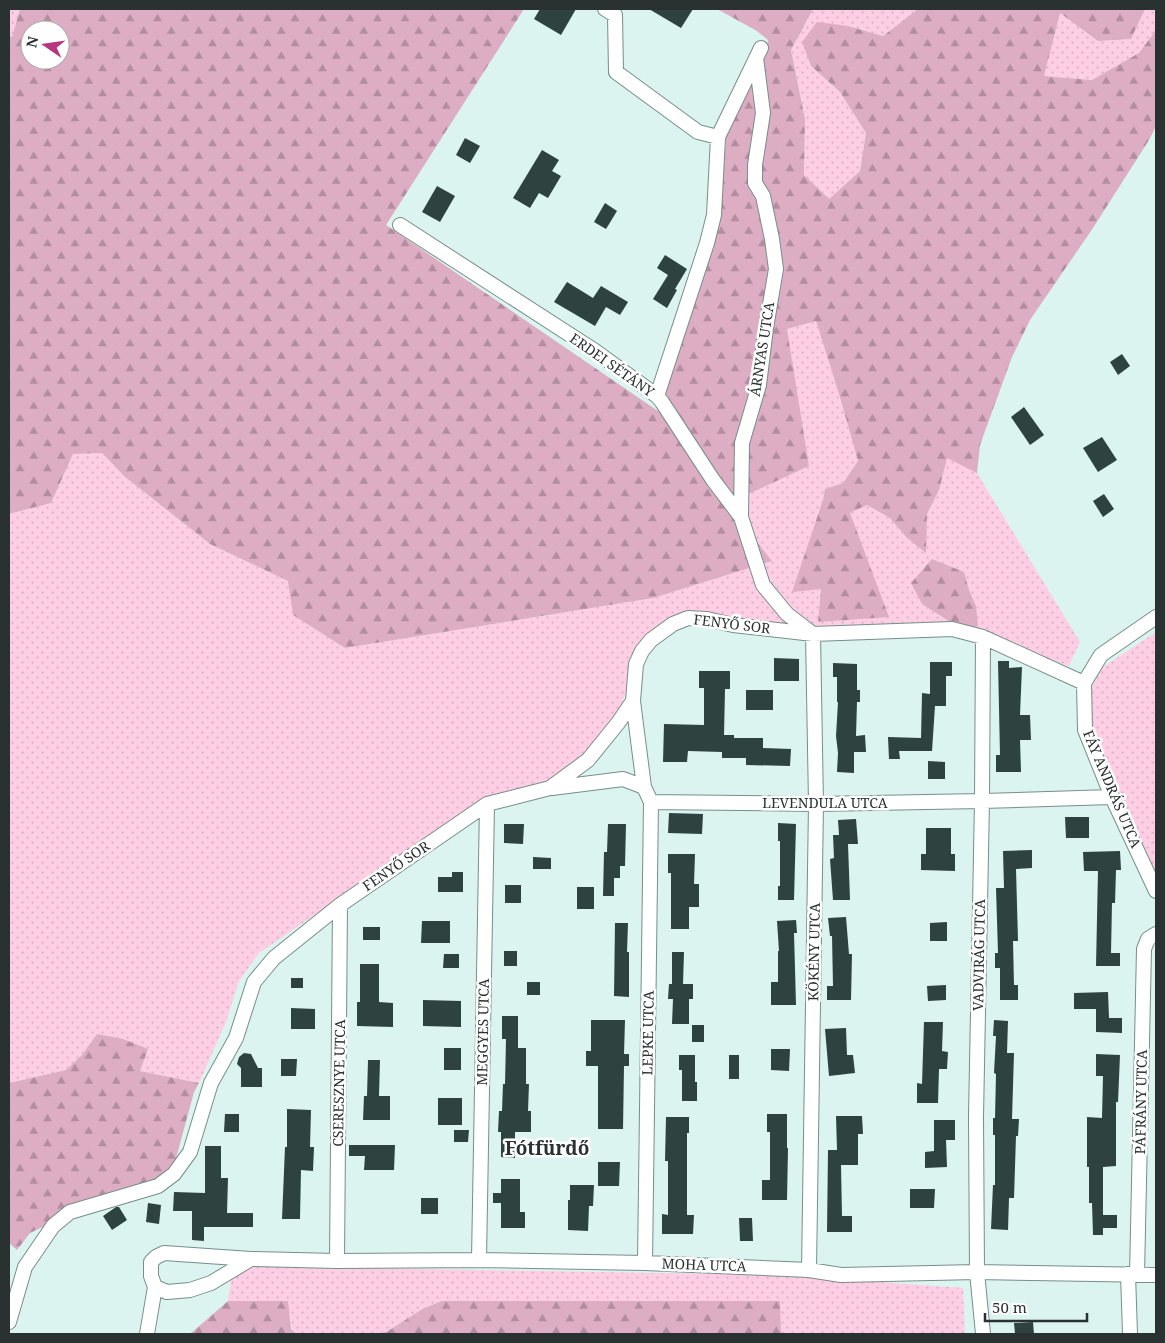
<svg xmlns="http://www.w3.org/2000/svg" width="1165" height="1343" font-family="'Noto Serif',serif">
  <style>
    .grass { fill: url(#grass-dots) }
    .forest { fill: url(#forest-firs); fill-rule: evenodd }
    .building { fill: #2e423f }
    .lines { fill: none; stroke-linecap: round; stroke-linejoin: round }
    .minor-casing { stroke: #778e89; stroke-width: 16 }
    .minor { stroke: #fff; stroke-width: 14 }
    .labels { text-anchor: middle; stroke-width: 5; stroke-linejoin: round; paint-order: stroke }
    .street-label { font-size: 14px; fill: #293230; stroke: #fff }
    .district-label { font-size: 19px; font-weight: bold; fill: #293230; stroke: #fff }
  </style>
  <defs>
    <pattern id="grass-dots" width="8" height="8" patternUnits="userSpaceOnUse" patternTransform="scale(1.25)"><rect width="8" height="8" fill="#fecee4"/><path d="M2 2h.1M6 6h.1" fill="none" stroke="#dab1c4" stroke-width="1.8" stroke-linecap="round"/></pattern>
    <pattern id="forest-firs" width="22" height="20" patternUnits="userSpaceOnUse" patternTransform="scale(1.25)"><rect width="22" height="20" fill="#ddadc3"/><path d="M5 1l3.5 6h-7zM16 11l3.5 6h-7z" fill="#b38d9f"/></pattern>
  </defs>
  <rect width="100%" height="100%" fill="#dbf4ef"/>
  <path class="grass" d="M9,9H20L12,37L9,36Z
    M813,9H918L883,36L848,26L811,66L840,92L866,133L860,171L829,199L804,175L805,119L791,50Z
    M1145,9H1156V30L1139,53L1092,80L1043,76L1060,13L1098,41L1131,39Z
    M816,321L839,394L858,461L843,483L825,489L823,500L821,589L818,622L850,513L867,505L890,518L907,538L925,552L927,514L939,490L947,457L977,473L1080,642L1069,666L966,629L977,626L976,606L969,590L964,572L947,567L922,604L950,622L897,623L789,632L689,622L655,637L636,664L614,725L589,751L552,779L516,790L471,808L259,953L239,981L226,1022L199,1083L140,1071L148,1049L97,1034L82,1055L66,1070L9,1083V514L51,503L73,454L102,453L124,476L210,544L288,581L294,615L345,648L653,598L772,561L726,504L809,466L786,329Z
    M1156,632V872L1123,807L1090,731L1091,688L1103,667Z
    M233,1266L780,1275L963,1288L965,1334H781L779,1301H442L424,1308L388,1331L380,1334H297L292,1329L287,1301H228Z"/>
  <path class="forest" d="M20,9H524L386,225L658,411L662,402L721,218L726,136L766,55L768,40L757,31L717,9H813L791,50L805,119L804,175L829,199L860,171L866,133L840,92L811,66L802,42L817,22L848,26L883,36L918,9H1145L1131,39L1098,41L1060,13L1044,76L1092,80L1139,53L1156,30V126L1149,140L1093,228L1030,320L1012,357L980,445L977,473L947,458L939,490L927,514L926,553L907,538L890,518L867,505L850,513L889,617L818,622L821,589L792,592L823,500L825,489L843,483L858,461L839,394L816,321L787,329L809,466L727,504L772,561L653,598L345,648L293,615L288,581L210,544L124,476L102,453L73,454L51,503L9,514V36L12,37ZM30,30H60V60H30Z
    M932,559L964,572L969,590L976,606L978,626L966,629L950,622L922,604L911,583Z
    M97,1034L123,1039L148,1049L140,1071L199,1083L194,1092L168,1188L65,1216L30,1233L17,1250L9,1243V1083L66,1070L82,1055Z
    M228,1301H288L291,1329L297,1334H190Z
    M442,1301H780L781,1334H380L388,1331L424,1308Z"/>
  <path class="building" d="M540,9H576L561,35L534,19Z
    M649,9H693L681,28Z
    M465,138L480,146L470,163L456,155Z
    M542,150L559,160L552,171L561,176L548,198L539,193L530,208L513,198Z
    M437,186L455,196L440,222L422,212Z
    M605,203L617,211L606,229L594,222Z
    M665,255L687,269L675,289L677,290L667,308L653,299L668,275L657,268Z
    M567,282L593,298L601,286L628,302L620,315L606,307L595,326L554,302Z
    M1122,354L1130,366L1118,375L1110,362Z
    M1024,407L1044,435L1030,445L1011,417Z
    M1102,437L1117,460L1098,472L1083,448Z
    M1104,494L1114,509L1103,517L1093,501Z
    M774,658L799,659V681H774Z
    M998,661H1009V668L1022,667L1020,715H1030L1031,740H1020L1021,772H996V755H1000Z
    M930,662H952V676H946V706H935L932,751H899L900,759H889L888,737L921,738L922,693L930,694Z
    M833,663L857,664V690H860V702H857L856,736L865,735L866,752H854V773L837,772L838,753L836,736L838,702H837V677H833Z
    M699,671H730V689H725L724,735H734V738H763V748L791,749L790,766L746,765V758H722V752L688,751L687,762H663L664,724L704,725V688H699Z
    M746,690H773V710H746Z
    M928,761L945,762V779H928Z
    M669,813L703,814L702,834L668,833Z
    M1065,817H1089V838H1066Z
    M856,819L858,844H848L850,900H833L830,859L834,858L833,835H839L838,820Z
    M778,823L796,824L794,900H778V886H780V841H778Z
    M504,824H524L523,844L504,843Z
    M608,824H626L625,866H620V878H614V896H603L604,852H607Z
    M926,828H951V854H955V871L921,870V854H926Z
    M1032,850V868L1016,869L1018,941H1013L1014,985H1018V1000H1000V968H995V953H998L996,888H1004L1003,851Z
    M1120,851L1121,870H1116L1115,903H1112L1111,953H1120V966H1096L1098,871H1084L1083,852Z
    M668,854H695L694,884H699V907H689V929H671V873H668Z
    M533,857L551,858V869H533Z
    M452,872H463V892H438V877H452Z
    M505,885H521V903H505Z
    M577,887H594V909H577Z
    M846,917L849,954H852L851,1000H827V986H833L832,936H830L828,918Z
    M796,920L797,933H794L796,1005H771V982H778V951H779L777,921Z
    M422,921H450V943H421Z
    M947,922V941H930V923Z
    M615,923H628L627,952H629V997L614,996Z
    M363,927H380V940H363Z
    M504,951H517V966H504Z
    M672,952H684L683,984H693V999H689V1024H672L673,999H668L669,984H672Z
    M444,954H459V968H443Z
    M360,964H379V1002L393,1003V1027L357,1026V1002H360Z
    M291,978H303V988H291Z
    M527,982H540V995H527Z
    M946,985V1000L928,1001L927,986Z
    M1108,992L1109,1018H1122V1033L1096,1032V1009H1074V993Z
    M423,1000L461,1001V1027L423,1026Z
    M291,1008L315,1009V1029H291Z
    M502,1016H518V1048H526V1084H529L528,1111H531V1132H515V1158L501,1157V1132H498L499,1111H502L503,1084H505L506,1039H502Z
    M591,1020H625L624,1054H629V1066H624L623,1129H598V1066H586V1051H591Z
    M994,1020L1008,1021L1007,1053H1014L1012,1119H1019L1018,1136H1016L1014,1198H1009L1008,1230L991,1229L993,1185H995V1135H993V1118H995L996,1074L994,1073L996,1036H993Z
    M924,1022H943L942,1051L948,1052L947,1069H939L938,1103H917V1083L922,1084Z
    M692,1025H704V1042H692Z
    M846,1028L847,1055H853L855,1073L829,1076L825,1029Z
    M444,1048H461V1070H444Z
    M771,1049H790L789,1071L771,1070Z
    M244,1053L251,1054L258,1068H262V1087H241V1068L237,1064L239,1057Z
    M1096,1054L1120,1055L1118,1102H1116V1166L1103,1167V1215H1117V1228H1103V1235H1093L1092,1203H1089V1167H1087V1117L1102,1118L1103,1076H1096Z
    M679,1055H695V1082H697V1101H682V1070H679Z
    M729,1055H739V1079H729Z
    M281,1059H297L296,1076H281Z
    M368,1060H380L379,1096H390V1120H363L364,1096H367Z
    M438,1098H462V1125H438Z
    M287,1109L311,1110L310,1147H314L313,1171L301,1170L300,1219H282L285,1147H287Z
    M225,1114H239V1132H224Z
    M767,1114H787V1148H788L787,1200H762V1180H770V1132H767Z
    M836,1116H862L863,1134H858V1165H841L842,1216H852V1232H827L828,1150H837Z
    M666,1117H689V1133H687V1215H694L693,1234H662V1214L668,1215V1161H665Z
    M934,1120H955V1140H946L947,1167L925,1168V1152L934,1151Z
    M454,1130H469L468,1142H454Z
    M349,1145H395L394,1170H364L365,1156H349Z
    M205,1146H221V1178H228L227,1213H253V1227H204V1241L192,1240V1211H173L174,1192L205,1193Z
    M598,1162H620L619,1186H598Z
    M501,1179H520V1212H525V1228H501V1203H493V1193H501Z
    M570,1185H594L593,1206H589L588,1231L568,1230V1200H570Z
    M910,1189H935L934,1208H910Z
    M421,1198H438V1214H421Z
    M148,1203L161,1205L159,1224L146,1222Z
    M116,1207H119L127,1220L112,1230L103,1216Z
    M739,1218H752L753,1241H740Z
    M1033,1322L1034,1334H1015L1014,1323Z"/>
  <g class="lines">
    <defs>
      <path id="minor" d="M605,9L615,15L616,72L698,132L718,137L714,215L707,243L657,396
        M718,137L761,48
        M400,225L595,351L657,396L662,402L713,480L741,517L763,585L787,614L813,634L816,804L809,1270
        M741,517L742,443L759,385L766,328L776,269L772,239L763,196L755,183V165L763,113L756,58
        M983,637L982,801L976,1117L977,1272L983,1334
        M1084,683L1085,730L1112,797L1156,891
        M1084,683L1101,655L1156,617
        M633,701L644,787
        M552,788L623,779L644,787L651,802L816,804L982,801L1112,797
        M251,1259L164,1253L156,1257L151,1262V1276L155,1287L167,1292L190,1290L211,1283L251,1259L337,1261L479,1260L645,1263L809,1270L841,1275L977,1272L1156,1275
        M479,1260L487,804
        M337,1261L340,905
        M645,1263L651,802
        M1128,1274L1130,1334
        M1137,1275L1144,949L1148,939L1156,934
        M9,1322L25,1267L53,1226L70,1212L158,1186L174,1174L190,1152L211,1083L236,1038L254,982L274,958L340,905L487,804L550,788L588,760L618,723L633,701L636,664L642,651L651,640L673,624L688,618L707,619L733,625L813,634L952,629L983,637L1084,683
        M147,1334L155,1287"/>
    </defs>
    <use href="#minor" class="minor-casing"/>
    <use href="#minor" class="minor"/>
  </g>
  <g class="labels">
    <g class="street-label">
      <text transform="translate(762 349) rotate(-81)" y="5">ÁRNYAS UTCA</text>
      <text transform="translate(612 365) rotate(35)" y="5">ERDEI SÉTÁNY</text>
      <text transform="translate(732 624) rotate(7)" y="5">FENYŐ SOR</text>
      <text transform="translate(1112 789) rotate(67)" y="5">FÁY ANDRÁS UTCA</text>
      <text x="825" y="808">LEVENDULA UTCA</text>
      <text transform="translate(396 866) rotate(-34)" y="5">FENYŐ SOR</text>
      <text transform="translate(814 952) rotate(-89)" y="5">KÖKÉNY UTCA</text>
      <text transform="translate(979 955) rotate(-89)" y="5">VADVIRÁG UTCA</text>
      <text transform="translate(483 1032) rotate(-89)" y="5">MEGGYES UTCA</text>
      <text transform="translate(648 1033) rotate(-89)" y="5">LEPKE UTCA</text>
      <text transform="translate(339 1083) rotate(-89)" y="5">CSERESZNYE UTCA</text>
      <text transform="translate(1141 1102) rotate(-89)" y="5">PÁFRÁNY UTCA</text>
      <text transform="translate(704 1265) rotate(2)" y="5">MOHA UTCA</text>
    </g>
    <g class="district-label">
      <text x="547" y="1155">Fótfürdő</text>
    </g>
  </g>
  <rect width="1165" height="1343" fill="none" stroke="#293230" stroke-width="20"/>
  <g transform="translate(45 45) rotate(283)"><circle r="24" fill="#ffffff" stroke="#a9adac"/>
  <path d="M0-4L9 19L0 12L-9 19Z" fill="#b73680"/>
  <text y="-8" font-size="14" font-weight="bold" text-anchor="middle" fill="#293230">N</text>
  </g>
  <path d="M985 1313v8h102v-8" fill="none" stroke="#293230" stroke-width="2.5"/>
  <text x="992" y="1313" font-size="15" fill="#293230" stroke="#ffffff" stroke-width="4" paint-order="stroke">50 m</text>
</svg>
